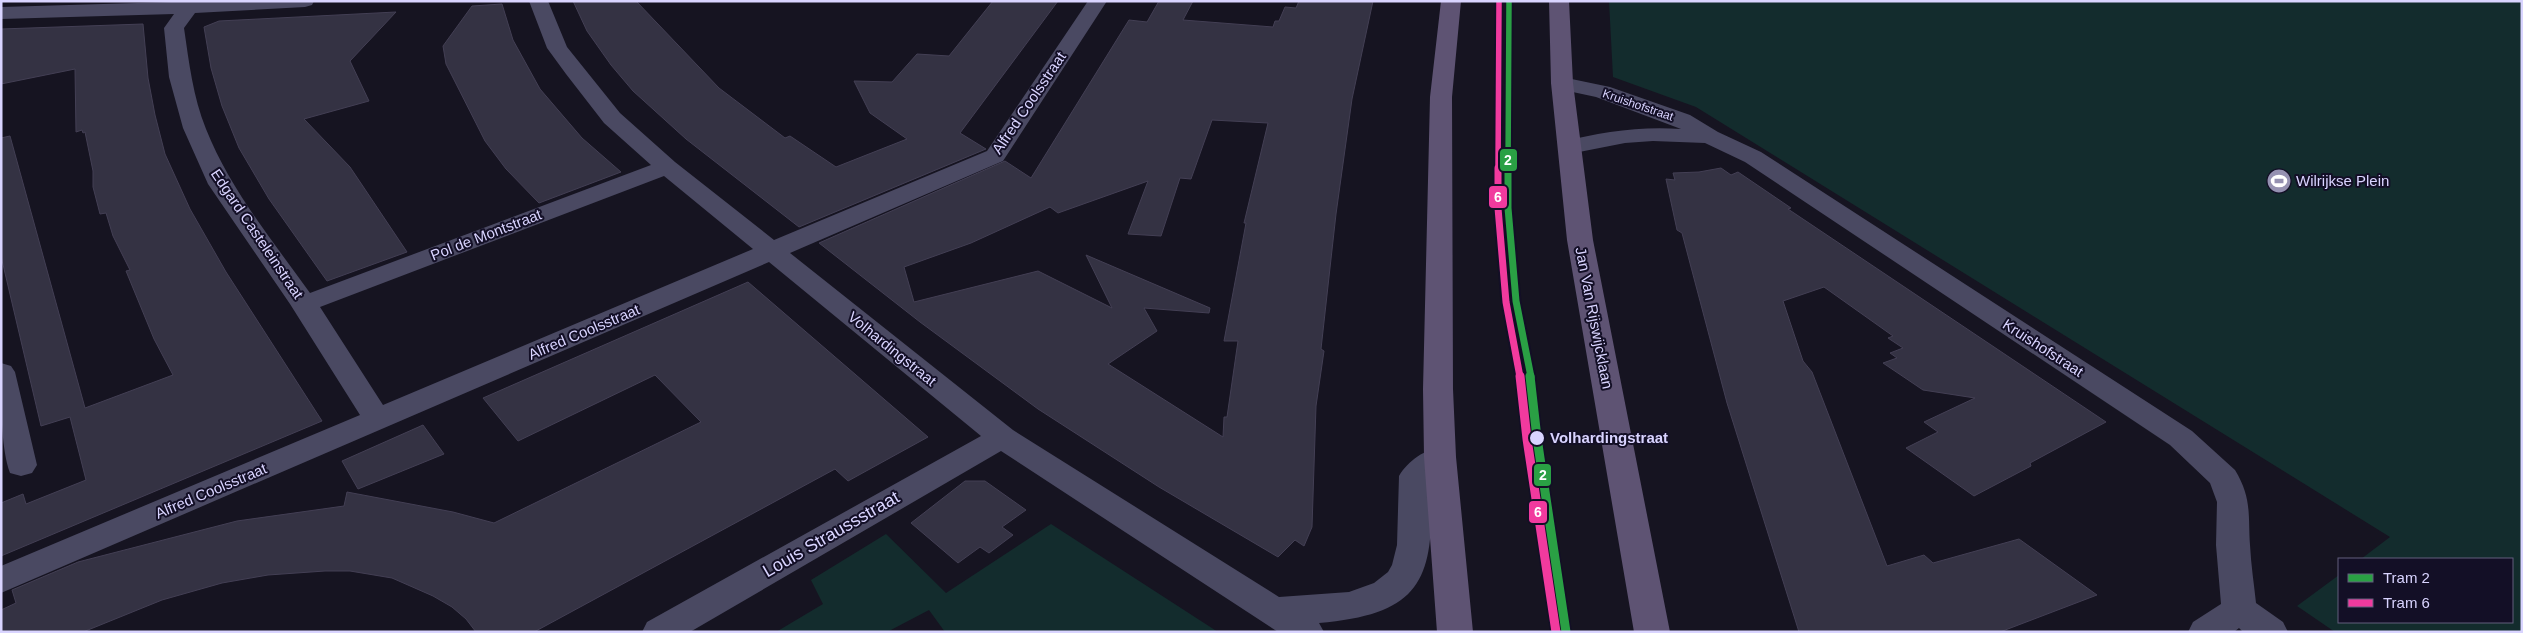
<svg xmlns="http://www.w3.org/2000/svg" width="2523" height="633" font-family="Arial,sans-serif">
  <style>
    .green { fill: #132c2d }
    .building { fill: #343243; stroke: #433f54; fill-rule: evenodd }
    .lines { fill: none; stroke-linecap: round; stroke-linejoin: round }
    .minor { fill: #4a4962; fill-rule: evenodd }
    .major { fill: #5e5373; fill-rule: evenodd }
    .tram-1-far2-casing { stroke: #130f26; stroke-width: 9 }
    .tram-1-far1-casing { stroke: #130f26; stroke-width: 11 }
    .tram-1-casing { stroke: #130f26; stroke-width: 12 }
    .tram-2-far2-casing { stroke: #130f26; stroke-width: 9 }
    .tram-2-far1-casing { stroke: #130f26; stroke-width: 11 }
    .tram-2-casing { stroke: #130f26; stroke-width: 12 }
    .tram-1-far2 { stroke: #2aa044; stroke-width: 5.5 }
    .tram-1-far1 { stroke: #2aa044; stroke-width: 7 }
    .tram-1 { stroke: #2aa044; stroke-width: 9 }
    .tram-2-far2 { stroke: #f13a9e; stroke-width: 5.5 }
    .tram-2-far1 { stroke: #f13a9e; stroke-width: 7 }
    .tram-2 { stroke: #f13a9e; stroke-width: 9 }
    .stop-dot { fill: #d9d4ff; stroke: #130f26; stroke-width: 2 }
    .labels { text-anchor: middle; stroke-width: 4; stroke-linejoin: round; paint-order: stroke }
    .far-street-label { font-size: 12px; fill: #d9d4ff; stroke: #130f26 }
    .street-label { font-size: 15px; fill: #d9d4ff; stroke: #130f26 }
    .poi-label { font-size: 15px; fill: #d9d4ff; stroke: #130f26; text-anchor: start }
    .stop-label { font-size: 15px; font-weight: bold; fill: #d9d4ff; stroke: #130f26; text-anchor: start }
    .near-street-label { font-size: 18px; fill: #d9d4ff; stroke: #130f26 }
    .line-badge { stroke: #130f26; stroke-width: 2 }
    .badge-label { font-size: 14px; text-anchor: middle; font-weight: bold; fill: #fff }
  </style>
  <rect width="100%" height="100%" fill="#161421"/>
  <path class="green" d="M1609,1H2522V632H2335L2297,606L2339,575V622H2512V559H2361L2390,537L1696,107L1613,77Z
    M1051,524L1218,632H945L929,610L887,632H776L823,604L811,580L886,534L946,593Z"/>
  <path class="building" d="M573,1H636L719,88L785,138L790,136L836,167L907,139L870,113L854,81L892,82L917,54L949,56L993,1H1058L960,133L986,149L799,227L686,139L633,91L611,65L587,31Z
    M1159,1H1193L1183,20L1273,27L1275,21H1279L1285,7L1296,8L1299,1H1373L1352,99L1336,214L1321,349L1324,351L1316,406L1312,527L1304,546L1295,540L1278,557L1159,487L1038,409L920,322L819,243L1005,161L1031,178L1129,20L1147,22ZM1212,120L1268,123L1244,223H1246L1224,341H1238L1227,417H1224L1223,437L1108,364L1157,331L1144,308L1209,313L1210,308L1086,255L1112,308L1038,271L914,302L904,267L971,243L1050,207L1058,213L1148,181L1128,234L1161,236L1180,178L1191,179Z
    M502,4L513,40L540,89L582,138L621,172L539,203L506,169L485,141L446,64L443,46L472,6Z
    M396,12L350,61L369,101L304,119L350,167L407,252L327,281L269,199L239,148L222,106L211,68L204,27L219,21Z
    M143,24L148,78L155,115L165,154L190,209L226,272L322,421L1,556V503L23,494L26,504L86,480L70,417L41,426L1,256V138L10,136L85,408L173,375L154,339L126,271L130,270L113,236L106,213L100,214L93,187V171L85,132L83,133L82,130L76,132L75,69L1,84V29Z
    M1721,168L1731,175L1738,172L1791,208L1788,209L2106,422L2030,463L2031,466L1974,496L1906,448L1938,432L1924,422L1975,398L1923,390L1883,363L1897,358L1890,353L1903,348L1888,338L1893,336L1824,287L1783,301L1803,361L1812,372L1887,566L1924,555L1933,563L2019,539L2097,595L2000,632H1799L1727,403L1682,233L1677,230L1666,179L1675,180L1673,173L1699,172Z
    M748,282L928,437L848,481L835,469L534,632H476L466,619L452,607L433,596L392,578L350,571H325L268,575L222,583L162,600L83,632H1V610L16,603L12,590L78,562L237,521L344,506L347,492L453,512L494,523L701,422L655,375L518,441L483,398Z
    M423,425L444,454L358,489L342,461Z
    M965,481H985L1026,510L1002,527L1013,535L989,553L980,547L958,563L911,523Z"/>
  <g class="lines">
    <path class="minor" d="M205,1H314L312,5L305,7L195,13L184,28C189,62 193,97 206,129C230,189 272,240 310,293L651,165L604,123L566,74L547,48L529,1H548L567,47L620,113L675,162L774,240L987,151L1088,1H1107L1003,161L790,253L1013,430L1279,597L1349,592L1374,583L1388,572L1392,565L1397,545L1399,476C1409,459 1431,444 1451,449L1456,457L1451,465L1431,480C1434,576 1426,614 1319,623L1324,632H1278L1001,451L690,632H642L647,622L981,436L769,262L1,593V566L360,415L290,304L208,184L183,128L169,77L164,28L174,14L1,19V7ZM664,176L753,249L383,405L320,307Z
      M1562,77L1610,87L1690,115L1718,132L1761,152L2192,431L2235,470C2252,498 2248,515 2250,545C2251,565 2254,584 2256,603L2283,622L2288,632H2243L2239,628L2234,632H2188L2193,622L2221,604L2216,545L2217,502L2210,483L2170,445L1745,162L1705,143L1653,141L1625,143L1569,154L1561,152L1558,147L1561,142C1601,132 1640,126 1681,129L1596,97L1554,88L1551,83L1554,78Z
      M1,363L11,366L15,372L37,465L32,473L21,476L10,473C0,446 1,394 1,363Z"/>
    <path class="major" d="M1441,1H1461L1452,97L1453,389L1456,457L1473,632H1437L1424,457L1423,389L1430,97Z
      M1549,1H1569L1573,83L1593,240L1670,632H1634L1567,240L1551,83Z"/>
    <defs>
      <path id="tram-1-far2" d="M1508,169L1509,1"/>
      <path id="tram-1-far1" d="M1508,168V208L1516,301L1531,377"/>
      <path id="tram-1" d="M1530,376L1537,438L1566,632"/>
      <path id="tram-2-far2" d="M1498,169L1499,1"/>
      <path id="tram-2-far1" d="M1498,168V208L1506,302L1520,377"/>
      <path id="tram-2" d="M1520,376L1527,439L1556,632"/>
    </defs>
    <use href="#tram-1-far2" class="tram-1-far2-casing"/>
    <use href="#tram-1-far1" class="tram-1-far1-casing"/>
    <use href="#tram-1" class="tram-1-casing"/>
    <use href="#tram-2-far2" class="tram-2-far2-casing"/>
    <use href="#tram-2-far1" class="tram-2-far1-casing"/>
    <use href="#tram-2" class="tram-2-casing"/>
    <use href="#tram-1-far2" class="tram-1-far2"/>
    <use href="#tram-1-far1" class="tram-1-far1"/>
    <use href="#tram-1" class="tram-1"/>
    <use href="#tram-2-far2" class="tram-2-far2"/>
    <use href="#tram-2-far1" class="tram-2-far1"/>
    <use href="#tram-2" class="tram-2"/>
  </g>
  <defs>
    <symbol id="stadium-disc" viewBox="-11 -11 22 22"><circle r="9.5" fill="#9591b1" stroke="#130f26"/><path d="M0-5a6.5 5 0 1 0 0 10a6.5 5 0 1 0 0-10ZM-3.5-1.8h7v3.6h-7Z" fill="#fff"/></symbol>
  </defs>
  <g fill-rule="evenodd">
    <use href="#stadium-disc" x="2265" y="167" width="28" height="28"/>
  </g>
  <circle class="stop-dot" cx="1537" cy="438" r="8"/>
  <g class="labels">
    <g class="far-street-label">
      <text transform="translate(1638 105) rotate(19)" y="4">Kruishofstraat</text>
    </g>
    <g class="street-label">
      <text transform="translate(1029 103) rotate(-56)" y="5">Alfred Coolsstraat</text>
      <text transform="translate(257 234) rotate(56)" y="5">Edgard Casteleinstraat</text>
      <text transform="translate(486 235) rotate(-21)" y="5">Pol de Montstraat</text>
      <text transform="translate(1594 318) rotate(79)" y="5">Jan Van Rijswijcklaan</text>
      <text transform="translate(584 332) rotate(-23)" y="5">Alfred Coolsstraat</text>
      <text transform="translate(2043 348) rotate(33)" y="5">Kruishofstraat</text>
      <text transform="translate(892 349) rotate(39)" y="5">Volhardingstraat</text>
      <text transform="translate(211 491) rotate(-23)" y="5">Alfred Coolsstraat</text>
    </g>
    <g class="poi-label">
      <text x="2296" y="186">Wilrijkse Plein</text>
    </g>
    <g class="stop-label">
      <text x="1550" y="443">Volhardingstraat</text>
    </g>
    <g class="near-street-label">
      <text transform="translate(831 534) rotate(-30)" y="6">Louis Straussstraat</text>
    </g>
  </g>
  <g class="line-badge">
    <rect x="1499" y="148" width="19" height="24" rx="5" fill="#2aa044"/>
    <rect x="1488" y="185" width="20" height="24" rx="5" fill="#f13a9e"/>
    <rect x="1533" y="463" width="19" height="24" rx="5" fill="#2aa044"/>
    <rect x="1528" y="500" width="20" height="24" rx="5" fill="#f13a9e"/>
  </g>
  <g class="badge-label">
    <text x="1508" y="165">2</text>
    <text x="1498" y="202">6</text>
    <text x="1543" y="480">2</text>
    <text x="1538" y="517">6</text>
  </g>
  <rect width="2523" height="633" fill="none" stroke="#d9d4ff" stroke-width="5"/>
  <rect x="2338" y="558" width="175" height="65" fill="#130f26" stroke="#625e7d"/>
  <rect x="2348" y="574" width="25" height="8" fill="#2aa044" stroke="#625e7d"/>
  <text x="2383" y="583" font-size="15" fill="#d9d4ff">Tram 2</text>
  <rect x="2348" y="599" width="25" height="8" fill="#f13a9e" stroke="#625e7d"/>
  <text x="2383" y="608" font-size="15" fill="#d9d4ff">Tram 6</text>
</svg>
